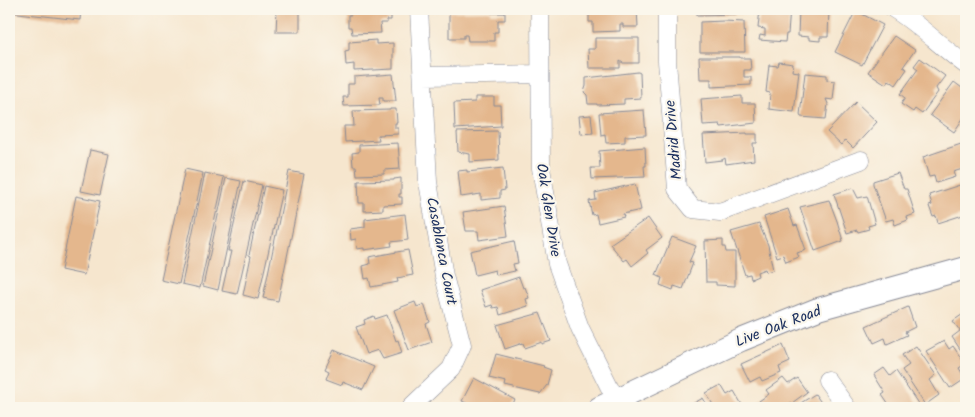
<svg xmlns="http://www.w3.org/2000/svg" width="975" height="417" font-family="Kalam,sans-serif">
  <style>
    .building { fill: #e4b78d }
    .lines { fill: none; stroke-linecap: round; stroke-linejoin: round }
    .minor-casing { stroke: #888a96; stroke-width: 19 }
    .tertiary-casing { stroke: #888a96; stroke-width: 24 }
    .minor { stroke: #fff; stroke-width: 18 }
    .tertiary { stroke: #fff; stroke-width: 22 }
    .labels { text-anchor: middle; stroke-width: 4.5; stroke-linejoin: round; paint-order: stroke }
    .street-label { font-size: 15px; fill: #1b2f5e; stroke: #fbf7ec }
  </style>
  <rect width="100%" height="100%" fill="#fbf7ec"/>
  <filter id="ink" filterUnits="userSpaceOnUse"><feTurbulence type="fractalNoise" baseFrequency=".02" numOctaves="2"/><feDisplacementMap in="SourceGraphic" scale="10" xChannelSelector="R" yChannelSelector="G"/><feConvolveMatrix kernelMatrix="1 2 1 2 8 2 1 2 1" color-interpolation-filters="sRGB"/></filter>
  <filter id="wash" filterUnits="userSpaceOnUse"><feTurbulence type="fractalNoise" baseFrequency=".0096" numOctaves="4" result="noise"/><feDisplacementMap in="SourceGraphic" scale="20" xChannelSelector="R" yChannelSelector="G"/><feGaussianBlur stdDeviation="1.12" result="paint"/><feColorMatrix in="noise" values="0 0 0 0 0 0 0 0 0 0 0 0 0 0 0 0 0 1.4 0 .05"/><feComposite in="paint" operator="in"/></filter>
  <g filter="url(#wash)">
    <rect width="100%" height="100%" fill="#f6e6ce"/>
    <g id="blocks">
      <path class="building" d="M9,9H81L80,20L9,12Z
        M167,9H181V11L167,10Z
        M277,9H300V32H276Z
        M350,9H391V20H387V23H380L381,33L352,34L351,27H348V15H351Z
        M589,9H637L638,27H623V24H620V31L593,32V22H589Z
        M697,9H741V14L697,15Z
        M760,9H790L788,34H786L785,42L759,40L760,35L765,36V29L758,28Z
        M799,9H829L828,37H820V41L809,40V37L798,36Z
        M491,11V13H505V20H498V32H494V41H468L467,35H464V38H449V12Z
        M855,12L858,14V12L883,25L862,65L835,52Z
        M724,21L744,22L745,52H700V22Z
        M894,36L915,50L903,67L907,69L896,85L889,80L886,84L868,72Z
        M595,38H639V63H623L620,61V68H589L588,49H595Z
        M376,40V44L393,43V69L354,71V64L346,65L345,51L349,50V42Z
        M699,57H740V58H750L751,70H744V77H751V85L711,87V79H700Z
        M920,58L945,76L936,88L938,92L922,114L915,109L913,112L901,104L905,98L900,94L918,69L914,66Z
        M779,62L793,64L792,71L799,72L794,112L769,109L770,93L766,92L769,65L778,66Z
        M638,72L640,73L641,98L624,99V104L597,105V104H588L587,95L584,92L586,86V78Z
        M805,73L827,75V80L835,81L833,100L826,99L828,104L826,119L801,117L800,115Z
        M393,74L396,101H383V98H379L380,105L344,106L343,97H348V84H354V77Z
        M954,82L966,91V101L965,103L966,104V114L954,132L930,115Z
        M742,96V103H755L756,123L721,127L720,124L703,125L701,99Z
        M475,97H494V105H500L501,126L455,129L454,103L475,102Z
        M856,102L877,122L853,148L845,140L841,145L827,132Z
        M390,109H396L397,123H395V128H398V134L378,135L379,140L345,142L344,126H354L353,111L390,110Z
        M644,110L646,135L625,136V142L606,143L605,134L601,135L599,113Z
        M591,115L593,133L581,134L579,116Z
        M498,131L499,160L470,162V154L458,152L457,132Z
        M747,133V134H757V143H753L754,160L726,164L725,158L722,160L705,162L703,135Z
        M398,143L400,169L384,170V174L357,175L356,166H353L352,153L359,152V145Z
        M964,143L966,150V168L953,172L955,177L936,183L934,176L929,177L923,157Z
        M645,147L646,166H644L645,177L592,179L591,168H600L599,151Z
        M90,150L109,154L100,195L81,191Z
        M503,168L505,190L500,191V198L481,200V194L461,197L458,171L467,170V172Z
        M185,169L203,173L179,284L161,280Z
        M289,171L304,174L278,301L263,298Z
        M205,173L224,177L200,288L182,284Z
        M898,173L904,189H907L915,214L907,217L908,220L895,225L893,219L886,221L873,184V181Z
        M226,178L241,181L218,290L203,286Z
        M401,178V194H399V197H402V204L383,205V210L364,211V203H359L358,181L394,180V179Z
        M244,181L262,185L237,294L222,291L231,251H228Z
        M966,183V205L964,206L966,214L938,223L936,216L933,217L929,206L932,205L929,195Z
        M635,184L641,210L623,214L624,217L598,223L596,214L592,215L589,201L596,200L595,193Z
        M264,186L282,190L258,299L243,295L251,256L249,255Z
        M853,188L858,198L867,196L875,224L868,226L869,229L858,232L857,230L847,233L834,194Z
        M76,196L100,201L84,275L61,270Z
        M829,200L837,221L843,241L815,251L800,207Z
        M504,206L508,236L479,240L478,231H466L463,212Z
        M788,209L794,226L797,225L806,250L797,253L799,257L786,262L783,255L777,257L764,217Z
        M405,214L408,240L391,242L392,246L364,250V248L357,249L356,239L351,240L350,229L365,227V219Z
        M648,218L662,238L646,250L648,253L632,266L627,259L624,261L610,244Z
        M759,224L768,245L773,270L766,272L765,269L757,272L758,276L751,279L750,274L745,275L731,232Z
        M672,237L696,246L689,262L693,263L683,289L674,286L673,290L660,285L662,278L656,275Z
        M723,240V247H725L726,252H735V286L716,285V282H706L705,241Z
        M514,241L518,263L513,264L515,271L496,275L495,270L475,275L470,251Z
        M408,250L413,275L397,278L398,282L371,287L369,278L365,279L363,266L370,264L369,257Z
        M519,277L523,288L525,287L529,298L526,299L528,306L500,315L498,307L493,308L492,305L486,307L480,290Z
        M415,302L417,307L424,304L430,322L426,324L432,342L409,350L394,310Z
        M908,307L915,327L905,332L907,335L887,344L885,338L874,343L866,326Z
        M966,312V358L952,337L960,331L953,321Z
        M540,313L551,341L542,344V342L525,348L523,343L505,349L497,325Z
        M387,315L396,341L398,340L402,353L383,359L378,350L366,354L356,327L365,324L364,320L374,316L375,319Z
        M944,341L949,349L953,346L965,364L959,368L965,378L950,388L926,351Z
        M783,345L790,362L779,367L781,373L762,381L760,377L750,382L741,364Z
        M916,346L936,375L930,380L939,395L925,405L902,370L909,365L902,355Z
        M334,350L374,367L363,390L343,382L342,385L326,379L329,371L325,369Z
        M496,354L544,366L543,367L551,370L547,385L540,394L505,386L506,382L489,378Z
        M884,368L890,376L896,371L921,408H891L882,395L885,393L874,375Z
        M474,378L515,400L510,408H477L462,401Z
        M783,378L788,384L797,378L807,392L785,408H764L759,401L769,394L766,390Z
        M721,385L727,395L734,391L744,408H715L706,393Z
        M815,394L825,408H793Z
        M703,398L709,408H686L694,403Z"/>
    </g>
  </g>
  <g filter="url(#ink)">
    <use href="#blocks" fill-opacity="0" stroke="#888a96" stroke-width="1"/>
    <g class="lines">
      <defs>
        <path id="minor" d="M540,9L541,168L557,264L580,328L616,400
          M667,9V61L677,189L693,209L720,212L861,160
          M894,9C920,25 941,47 966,65
          M423,76L540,74
          M827,380L847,408
          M412,406L451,369L462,345L444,276L428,182L419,9"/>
        <path id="tertiary" d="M599,408L741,340L818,309L966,268"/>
      </defs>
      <use href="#minor" class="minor-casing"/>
      <use href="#tertiary" class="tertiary-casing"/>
      <use href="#minor" class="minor"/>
      <use href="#tertiary" class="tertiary"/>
    </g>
  </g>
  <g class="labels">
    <g class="street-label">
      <text transform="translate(673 140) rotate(-95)" y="5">Madrid Drive</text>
      <text transform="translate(549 210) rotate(81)" y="5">Oak Glen Drive</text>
      <text transform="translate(442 251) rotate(79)" y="5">Casablanca Court</text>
      <text transform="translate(778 326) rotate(-21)" y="5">Live Oak Road</text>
    </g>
  </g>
  <rect width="975" height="417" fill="none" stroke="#fbf7ec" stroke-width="30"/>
</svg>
